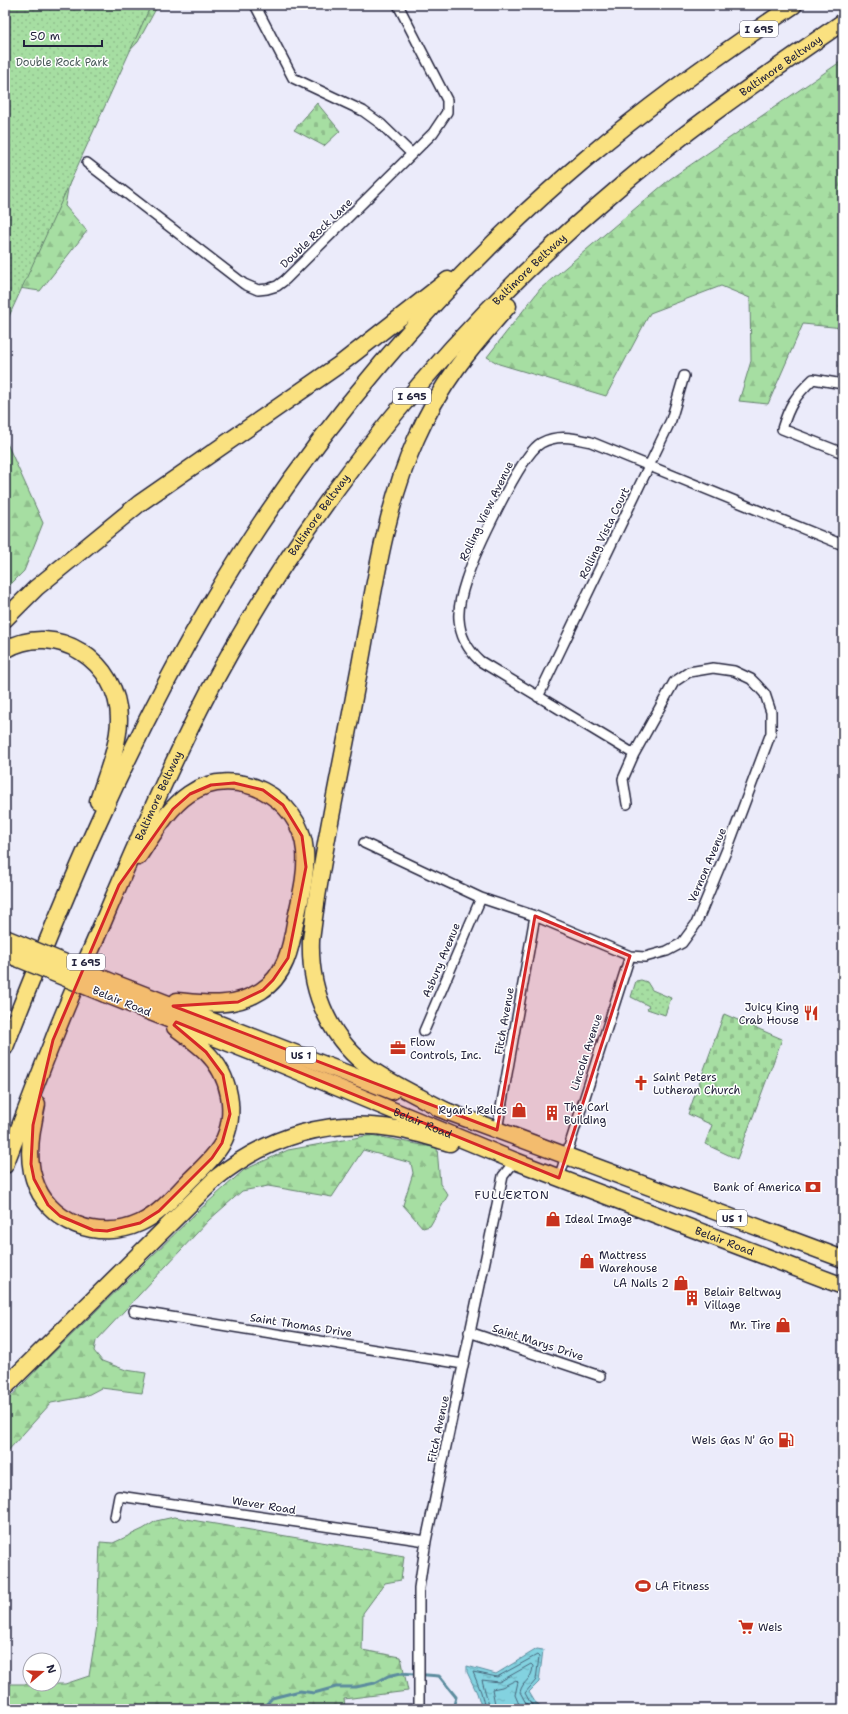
<svg xmlns="http://www.w3.org/2000/svg" width="848" height="1714" font-family="'Shantell Sans',sans-serif">
  <style>
    .forest { fill: url(#forest-firs); stroke: #64806e }
    .cemetery { fill: url(#cemetery-stones); stroke: #64806e }
    .park { fill: url(#park-dots); stroke: #64806e }
    .water { fill: url(#water-ripples); stroke: #5c8c9e }
    .lines { fill: none; stroke-linecap: round; stroke-linejoin: round }
    .shore { stroke: #49687d; stroke-width: 1 }
    .stream { stroke: #5c8c9e; stroke-width: 3 }
    .street-casing { stroke: #22223b; stroke-width: 12 }
    .highway-casing { stroke: #22223b; stroke-width: 19 }
    .street { stroke: #fff; stroke-width: 9 }
    .highway { stroke: #fae180; stroke-width: 16 }
    .highway-bridge-casing { stroke: #22223b; stroke-width: 19; stroke-linecap: butt }
    .highway-bridge { stroke: #fae180; stroke-width: 16 }
    .marked { fill: #d62828; fill-opacity: 0.2; stroke: #d62828; stroke-width: 3; stroke-linejoin: round }
    .labels { text-anchor: middle; stroke-width: 3; stroke-linejoin: round; paint-order: stroke }
    .shield { fill: #fff; stroke: #646476; stroke-width: 1 }
    .shield-label { font-size: 10px; font-weight: bold; fill: #22223b }
    .park-label { font-size: 11px; fill: #4a5a5a; stroke: #fff }
    .street-label { font-size: 11px; fill: #22223b; stroke: #fff }
    .poi-label { font-size: 11px; fill: #22223b; stroke: #fff; text-anchor: start }
    .neighbourhood-label { font-size: 12px; letter-spacing: 1px; fill: #22223b; stroke: #fff }
  </style>
  <defs>
    <pattern id="forest-firs" width="22" height="20" patternUnits="userSpaceOnUse"><rect width="22" height="20" fill="#a6dea2"/><path d="M5 1l3.5 6h-7zM16 11l3.5 6h-7z" fill="#8fbe8c"/></pattern>
    <pattern id="cemetery-stones" width="16" height="16" patternUnits="userSpaceOnUse"><rect width="16" height="16" fill="#a6dea2"/><path d="M2 7V4a2 2 0 0 1 4 0v3zM10 15v-3a2 2 0 0 1 4 0v3z" fill="#8fbe8c"/></pattern>
    <pattern id="park-dots" width="8" height="8" patternUnits="userSpaceOnUse"><rect width="8" height="8" fill="#a6dea2"/><path d="M2 2h.1M6 6h.1" fill="none" stroke="#8fbe8c" stroke-width="1.8" stroke-linecap="round"/></pattern>
    <pattern id="water-ripples" width="26" height="14" patternUnits="userSpaceOnUse"><rect width="26" height="14" fill="#83d2e0"/><path d="M2 4q2-2 4 0t4 0M15 11q2-2 4 0t4 0" fill="none" stroke="#71b4c1"/></pattern>
  </defs>
  <rect width="100%" height="100%" fill="#ebebfa"/>
  <filter id="ink" filterUnits="userSpaceOnUse"><feTurbulence type="fractalNoise" baseFrequency=".025" numOctaves="2"/><feDisplacementMap in="SourceGraphic" scale="8" xChannelSelector="R" yChannelSelector="G"/><feConvolveMatrix kernelMatrix="1 2 1 2 8 2 1 2 1" color-interpolation-filters="sRGB"/></filter>
  <g filter="url(#ink)">
    <path class="forest" d="M132,5H158L138,42L117,64Z
      M843,60V328L803,324L768,404L739,401L751,361L750,298L721,286L650,313L606,396L499,364L487,357L540,289L670,179Z
      M5,159L73,161L65,206L87,231L40,291L5,286Z
      M5,439L43,523L24,571L5,590Z
      M371,1135L437,1148L440,1184L448,1195L430,1226L423,1228L403,1205L413,1173L411,1163L363,1150L332,1197L268,1186L242,1191L209,1220L96,1341L94,1351L102,1361L126,1370L146,1373L142,1393L101,1388L84,1397L51,1403L5,1454V1403L40,1366L197,1212L244,1170L288,1150Z
      M174,1517L404,1556L401,1580L385,1583L363,1613L362,1650L401,1657L408,1691L344,1699L345,1707L335,1709H5V1684H65L89,1676L97,1626L100,1542L113,1543L143,1529L156,1521Z"/>
    <path class="cemetery" d="M317,103L340,131L324,146L294,130Z
      M724,1014L782,1039L737,1159L705,1144L712,1125L688,1114Z"/>
    <path class="park" d="M5,5H151L5,325Z
      M641,980L647,982L652,990L671,998L665,1015L647,1009L649,1006L631,997L636,981Z"/>
    <path class="water" d="M537,1649L543,1650L539,1682L529,1692L535,1702L545,1709H482L477,1693L467,1672V1666L496,1674Z"/>
    <g class="lines">
      <path class="shore" d="M485,1709L481,1692L473,1672L497,1677L537,1655L539,1657L536,1680L525,1693L531,1704L538,1709
        M490,1709L482,1680L499,1682L531,1664L533,1666C532,1681 523,1680 520,1692L529,1709
        M496,1709L492,1689L502,1687L516,1680L518,1682L515,1695L521,1709"/>
      <path class="stream" d="M246,1709L264,1707L272,1698L300,1691L314,1693L336,1687H356L375,1683L388,1676L401,1673L439,1676L456,1697L453,1709"/>
      <defs>
        <path id="street" d="M255,5L293,78L363,111L381,124L412,154
          M87,163L244,284L258,290L267,289L277,286L285,280L433,133L447,112V100L398,5
          M843,384L813,379C795,396 789,406 782,429L843,453
          M538,697L671,420L684,376
          M634,754L480,661C468,650 460,636 459,619C458,607 462,592 466,580C474,555 520,455 541,443C558,434 573,438 591,442L843,545
          M364,843L481,898L535,916L630,956L645,957L667,951L682,943L696,924L730,842L771,733V712L765,694L757,685L751,679L734,671L713,668L689,672L674,682L634,754L623,779L627,804
          M424,1031L481,898
          M497,1130L535,916
          M559,1178L630,956
          M134,1311L463,1364
          M469,1332L600,1376
          M115,1517L119,1496L426,1541
          M419,1709V1588L426,1541L503,1176L515,1161"/>
        <g id="highway">
          <path d="M5,619L36,588L140,503L343,362L448,280"/>
          <path d="M5,650C56,620 119,662 119,719C119,746 106,775 98,801"/>
          <path d="M138,857C153,835 167,809 189,794C235,763 301,797 305,851C307,875 300,899 295,923C291,948 285,976 261,991C234,1008 207,1004 177,1001"/>
          <path d="M5,938L22,945"/>
          <path d="M5,952L17,958"/>
          <path d="M109,981L392,1091"/>
          <path id="s1" d="M105,994L259,1055L515,1161L843,1286"/>
          <path d="M5,1047C64,896 127,745 210,604C307,439 443,279 589,156C654,101 723,52 794,5"/>
          <path d="M37,1104C32,1128 26,1155 34,1179C47,1223 99,1242 140,1223C160,1214 175,1195 190,1180C201,1169 214,1158 222,1144C238,1114 230,1075 206,1052C197,1043 185,1035 175,1027"/>
          <path d="M438,1108L843,1259"/>
          <path d="M448,1112C424,1099 398,1087 375,1072C331,1042 309,993 311,940C322,852 342,764 358,676C373,597 383,513 416,439C440,384 469,350 508,306"/>
          <path id="s2" d="M5,1165C21,1124 36,1083 52,1043C68,1000 88,958 106,915C138,839 171,764 209,691C310,502 451,329 615,191C687,129 765,76 843,22"/>
          <path d="M5,1387L216,1178C268,1136 331,1117 397,1129C415,1132 433,1138 450,1143"/>
        </g>
      </defs>
      <use href="#street" class="street-casing"/>
      <use href="#highway" class="highway-casing"/>
      <use href="#street" class="street"/>
      <use href="#highway" class="highway"/>
      <defs>
        <path id="highway-bridge" d="M22,945L109,981
          M17,958L105,994"/>
      </defs>
      <use href="#highway-bridge" class="highway-bridge-casing"/>
      <use href="#highway-bridge" class="highway-bridge"/>
    </g>
  </g>
  <path class="marked" d="M234,783L263,790L283,805L302,836L306,867L288,958L273,980L263,990L238,1002L173,1006L497,1130L535,916L630,956L559,1178L176,1022L174,1025L206,1052L223,1075L230,1114L222,1143L212,1158L159,1211L140,1223L107,1231L93,1230L60,1216L48,1205L34,1179L31,1164L33,1125L53,1040L119,885L173,809L190,794L211,785Z"/>
  <defs>
    <symbol id="restaurant-bare" viewBox="-9 -9 18 18"><path d="M-5-6h1v4h1v-4h1v4h1v-4h1v5L-1.5 .5V6h-2V.5L-5-1ZM5-6V6H3V1.5H1.5Q1.5-4 5-6Z" fill="#c8321e" stroke="#fff" stroke-width="2.5" paint-order="stroke"/></symbol>
    <symbol id="office-bare" viewBox="-9 -9 18 18"><path d="M-6-3h4V-5.5h4V-3h4V5H-6ZM-1-4.5V-3h2v-1.5ZM-6 0V1H6V0Z" fill="#c8321e" stroke="#fff" stroke-width="2.5" paint-order="stroke"/></symbol>
    <symbol id="church-bare" viewBox="-9 -9 18 18"><path d="M-1.2-6h2.4v3.5h3.3v2.4h-3.3V6h-2.4V-.1h-3.3v-2.4h3.3Z" fill="#c8321e" stroke="#fff" stroke-width="2.5" paint-order="stroke"/></symbol>
    <symbol id="shop-bare" viewBox="-9 -9 18 18"><path d="M-5-2.5h2.3a2.7 3.5 0 0 1 5.4 0H5L5.5 6h-11ZM-1.5-2.5h3a1.5 2.3 0 0 0-3 0Z" fill="#c8321e" stroke="#fff" stroke-width="2.5" paint-order="stroke"/></symbol>
    <symbol id="building-bare" viewBox="-9 -9 18 18"><path d="M-4-6H4V6H1V3H-1V6H-4ZM-2.5-4.3h1.7v1.8h-1.7ZM.8-4.3h1.7v1.8H.8ZM-2.5-1h1.7V.8h-1.7ZM.8-1h1.7V.8H.8Z" fill="#c8321e" stroke="#fff" stroke-width="2.5" paint-order="stroke"/></symbol>
    <symbol id="bank-bare" viewBox="-9 -9 18 18"><path d="M-6-4H6V4H-6ZM0-2.3a2.3 2.3 0 1 0 0 4.6a2.3 2.3 0 1 0 0-4.6Z" fill="#c8321e" stroke="#fff" stroke-width="2.5" paint-order="stroke"/></symbol>
    <symbol id="fuel-bare" viewBox="-9 -9 18 18"><path d="M-5.5-6h7V0h2V4h1.3V-2.5L3-4.5l.8-.8L6-3V5H2.5V1h-1V6h-7ZM-4.2-4.7v3.2H.2V-4.7Z" fill="#c8321e" stroke="#fff" stroke-width="2.5" paint-order="stroke"/></symbol>
    <symbol id="stadium-bare" viewBox="-9 -9 18 18"><path d="M0-5a6.5 5 0 1 0 0 10a6.5 5 0 1 0 0-10ZM-3.5-1.8h7v3.6h-7Z" fill="#c8321e" stroke="#fff" stroke-width="2.5" paint-order="stroke"/></symbol>
    <symbol id="supermarket-bare" viewBox="-9 -9 18 18"><path d="M-6-5.5h2.5l.6 2H6L4.5 2H-2.5L-4.4-4H-6ZM-1.5 3.2a1.3 1.3 0 1 0 .1 0ZM3 3.2a1.3 1.3 0 1 0 .1 0Z" fill="#c8321e" stroke="#fff" stroke-width="2.5" paint-order="stroke"/></symbol>
  </defs>
  <g fill-rule="evenodd">
    <use href="#restaurant-bare" x="800" y="1002" width="22" height="22"/>
    <use href="#office-bare" x="387" y="1037" width="22" height="22"/>
    <use href="#church-bare" x="630" y="1072" width="22" height="22"/>
    <use href="#shop-bare" x="508" y="1099" width="22" height="22"/>
    <use href="#building-bare" x="541" y="1102" width="22" height="22"/>
    <use href="#bank-bare" x="802" y="1176" width="22" height="22"/>
    <use href="#shop-bare" x="542" y="1208" width="22" height="22"/>
    <use href="#shop-bare" x="576" y="1250" width="22" height="22"/>
    <use href="#shop-bare" x="670" y="1272" width="22" height="22"/>
    <use href="#building-bare" x="681" y="1287" width="22" height="22"/>
    <use href="#shop-bare" x="772" y="1314" width="22" height="22"/>
    <use href="#fuel-bare" x="775" y="1429" width="22" height="22"/>
    <use href="#stadium-bare" x="632" y="1575" width="22" height="22"/>
    <use href="#supermarket-bare" x="735" y="1616" width="22" height="22"/>
  </g>
  <g class="labels">
    <g class="shield">
      <rect x="740" y="21" width="38" height="16" rx="3"/>
      <rect x="393" y="388" width="38" height="16" rx="3"/>
      <rect x="67" y="954" width="38" height="16" rx="3"/>
      <rect x="286" y="1047" width="30" height="16" rx="3"/>
      <rect x="717" y="1210" width="30" height="16" rx="3"/>
    </g>
    <g class="shield-label">
      <text x="759" y="33">I 695</text>
      <text x="412" y="400">I 695</text>
      <text x="86" y="966">I 695</text>
      <text x="301" y="1059">US 1</text>
      <text x="732" y="1222">US 1</text>
    </g>
    <g class="park-label">
      <text x="62" y="66">Double Rock Park</text>
    </g>
    <g class="street-label">
      <text dy="4" stroke="none"><textPath href="#s2" startOffset="1372">Baltimore Beltway</textPath></text>
      <text transform="translate(316 233) rotate(-44)" y="4">Double Rock Lane</text>
      <text dy="4" stroke="none"><textPath href="#s2" startOffset="1048">Baltimore Beltway</textPath></text>
      <text transform="translate(486 511) rotate(-64)" y="4">Rolling View Avenue</text>
      <text dy="4" stroke="none"><textPath href="#s2" startOffset="724">Baltimore Beltway</textPath></text>
      <text transform="translate(604 533) rotate(-64)" y="4">Rolling Vista Court</text>
      <text dy="4" stroke="none"><textPath href="#s2" startOffset="400">Baltimore Beltway</textPath></text>
      <text transform="translate(707 865) rotate(-67)" y="4">Vernon Avenue</text>
      <text transform="translate(441 960) rotate(-67)" y="4">Asbury Avenue</text>
      <text transform="translate(122 1001) rotate(22)" y="4">Belair Road</text>
      <text transform="translate(504 1021) rotate(-80)" y="4">Fitch Avenue</text>
      <text transform="translate(586 1052) rotate(-72)" y="4">Lincoln Avenue</text>
      <text dy="4" stroke="none"><textPath href="#s1" startOffset="343">Belair Road</textPath></text>
      <text dy="4" stroke="none"><textPath href="#s1" startOffset="667">Belair Road</textPath></text>
      <text transform="translate(301 1325) rotate(9)" y="4">Saint Thomas Drive</text>
      <text transform="translate(538 1342) rotate(18)" y="4">Saint Marys Drive</text>
      <text transform="translate(438 1429) rotate(-78)" y="4">Fitch Avenue</text>
      <text transform="translate(264 1505) rotate(9)" y="4">Wever Road</text>
    </g>
    <g class="poi-label">
      <text x="799" y="1011" text-anchor="end">Juicy King<tspan x="799" dy="13">Crab House</tspan></text>
      <text x="410" y="1046">Flow<tspan x="410" dy="13">Controls, Inc.</tspan></text>
      <text x="653" y="1081">Saint Peters<tspan x="653" dy="13">Lutheran Church</tspan></text>
      <text x="564" y="1111">The Carl<tspan x="564" dy="13">Building</tspan></text>
      <text x="507" y="1114" text-anchor="end">Ryan's Relics</text>
      <text x="801" y="1191" text-anchor="end">Bank of America</text>
      <text x="565" y="1223">Ideal Image</text>
      <text x="599" y="1259">Mattress<tspan x="599" dy="13">Warehouse</tspan></text>
      <text x="669" y="1287" text-anchor="end">LA Nails 2</text>
      <text x="704" y="1296">Belair Beltway<tspan x="704" dy="13">Village</tspan></text>
      <text x="771" y="1329" text-anchor="end">Mr. Tire</text>
      <text x="774" y="1444" text-anchor="end">Weis Gas N' Go</text>
      <text x="655" y="1590">LA Fitness</text>
      <text x="758" y="1631">Weis</text>
    </g>
    <g class="neighbourhood-label">
      <text x="512" y="1199">FULLERTON</text>
    </g>
  </g>
  <rect width="848" height="1714" fill="none" stroke="#fff" stroke-width="20"/>
  <rect x="10" y="10" width="828" height="1694" fill="none" stroke="#22223b" stroke-width="1.5" filter="url(#ink)"/>
  <g transform="translate(42 1672) rotate(71)"><circle r="19" fill="#ffffff" stroke="#a7a7b1"/>
  <path d="M0-3L7 15L0 10L-7 15Z" fill="#c8321e"/>
  <text y="-6" font-size="11" font-weight="bold" text-anchor="middle" fill="#22223b">N</text>
  </g>
  <path d="M24 40v6h78v-6" fill="none" stroke="#22223b" stroke-width="2"/>
  <text x="30" y="40" font-size="12" fill="#22223b" stroke="#ffffff" stroke-width="3" paint-order="stroke">50 m</text>
</svg>
